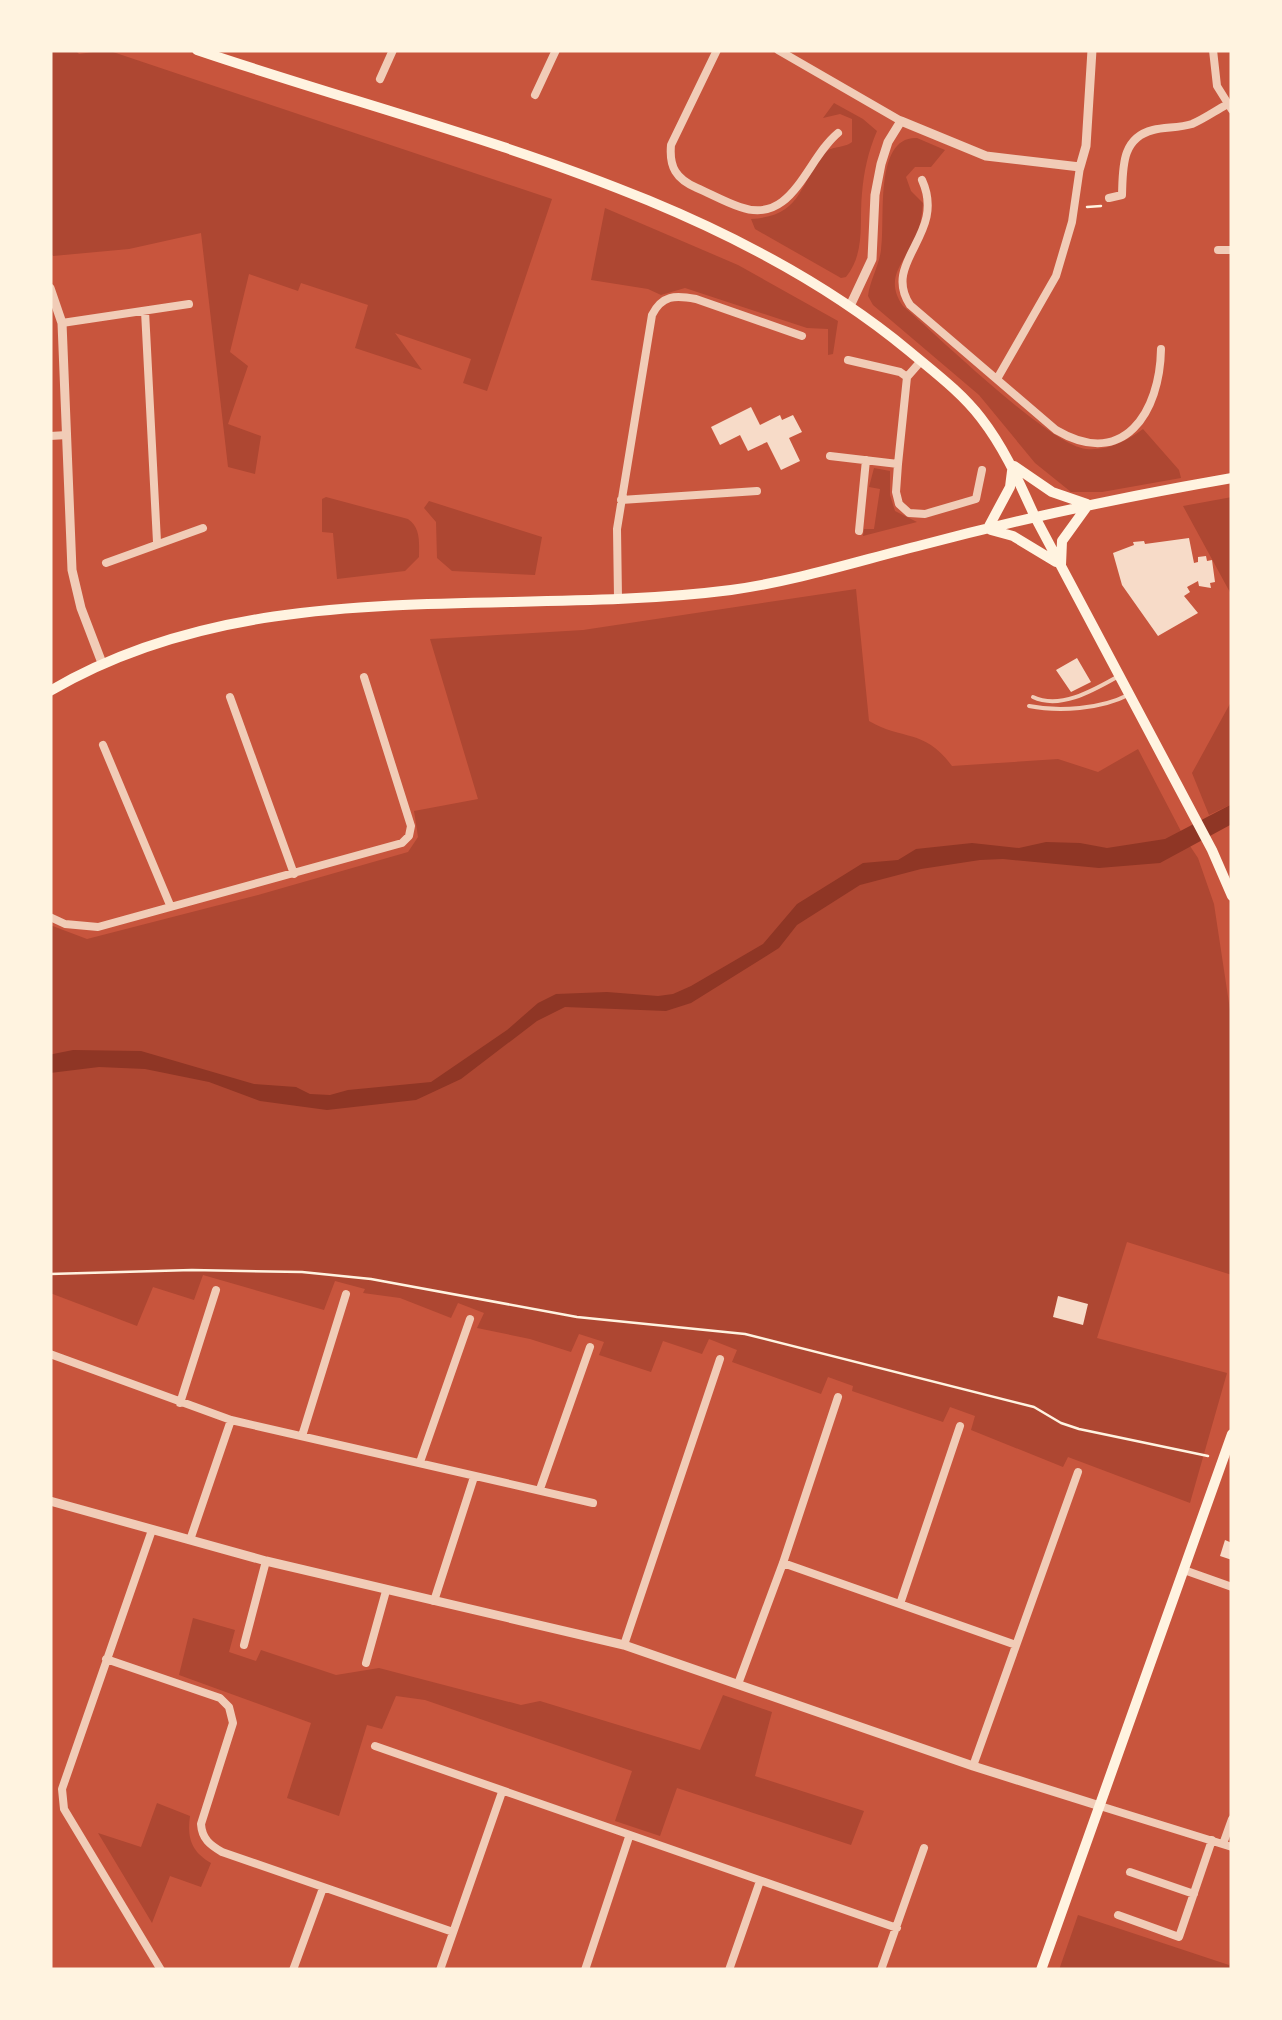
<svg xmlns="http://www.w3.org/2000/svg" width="1282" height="2020" font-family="Lora,serif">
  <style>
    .green { fill: #ae4732 }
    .water { fill: #8f3625 }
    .building { fill: #f7dbc8 }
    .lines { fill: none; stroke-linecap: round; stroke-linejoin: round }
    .path { stroke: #fff3e0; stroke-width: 2.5 }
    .service { stroke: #f1ccb7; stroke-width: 4 }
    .minor { stroke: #f1ccb7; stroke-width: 8 }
    .tertiary { stroke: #f1ccb7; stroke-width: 9 }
    .secondary { stroke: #fff3e0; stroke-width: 10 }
  </style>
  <rect width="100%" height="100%" fill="#c8553d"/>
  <path class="green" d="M50,50H75L79,54L107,50L552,199L487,391L463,383L471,359L395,333L422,370L355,348L368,305L301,283L298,291L249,274L230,352L248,366L228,424L261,436L255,474L228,467L201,233L129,249L53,256L50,252Z
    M834,103L863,119L877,131C868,152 864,171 862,193C859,222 866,252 846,277L841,278L755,229L751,219C802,216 798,186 824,154C831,145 843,149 852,142V119L840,114L823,118Z
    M917,138L945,150L931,167H915L906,177L911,191L923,203C922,213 921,224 917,234C907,261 882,276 903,306C937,335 1049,445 1086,449C1107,451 1127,441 1143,429L1179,470L1181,478L1102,492H1071L1035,463L979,395L873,305L868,296C870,280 879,266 881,250C886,221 873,136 917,138Z
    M605,208L738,265L838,321L833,354L828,355V329L807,328L685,288L661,295L648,289L591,280Z
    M874,468L890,471V495L895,511L917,522L863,536L864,529H874L880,489L869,487Z
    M326,497L408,519C421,528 419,543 419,557L405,571L337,579L333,533L322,532V499Z
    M1232,497V596L1183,506Z
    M429,501L542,537L535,575L452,571L437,558L436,522L424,508Z
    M856,589L869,721C903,741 924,728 952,766L1058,759L1098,772L1138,749L1184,837L1198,858L1214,904L1232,1023V1275L1127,1242L1097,1338L1227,1373L1190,1503L1068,1457L1063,1467L971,1430L975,1416L950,1407L943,1422L852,1391L853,1386L828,1377L821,1394L732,1362L737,1350L709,1339L702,1354L663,1341L651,1372L599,1355L604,1342L579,1334L571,1352L530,1339L477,1328L484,1313L458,1303L451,1318L400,1298L363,1293L365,1289L335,1281L324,1310L203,1275L194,1300L153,1287L137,1326L50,1293V925L87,939L258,895L408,852L418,837L414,811L478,799L430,639L583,630Z
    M1232,700V804L1209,815L1192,773Z
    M193,1618L235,1630L229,1652L256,1661L261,1650L336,1675L379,1668L521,1705L540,1701L700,1750L723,1695L772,1712L755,1776L864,1811L851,1845L677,1788L660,1836L615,1821L632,1771L425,1700L396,1696L382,1729L367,1725L339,1816L287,1798L311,1723L179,1675Z
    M157,1803L190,1816C187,1838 191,1851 211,1863L201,1887L170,1876L152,1923L98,1833L141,1847Z
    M1078,1915L1229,1965L1232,1958V1970H1059Z"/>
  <path class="water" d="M1232,804V824L1160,863L1099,868L1003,859L980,860L921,869L860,885L797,925L779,948L691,1003L666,1011L565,1007L537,1021L461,1079L416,1100L327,1110L260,1101L209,1082L145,1069L99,1067L50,1073V1055L53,1054L73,1050L141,1051L254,1084L296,1087L310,1094L330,1095L348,1090L431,1082L507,1030L538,1003L556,994L607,992L658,996L673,994L691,986L763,944L797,904L863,863L898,860L916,849L972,843L1019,848L1046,842L1080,843L1107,848L1165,839Z"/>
  <path class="building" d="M751,407L760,425L780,415L782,420L793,415L802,432L789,438L800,461L781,470L767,442L748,451L740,435L720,445L711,427Z
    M1189,538L1194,563L1198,562V557L1206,556L1207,561L1212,560L1215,582L1210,583L1211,588L1199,586L1198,581L1187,587L1190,592L1184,596L1198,613L1158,636L1122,585L1113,553L1134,545L1133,542L1144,541L1145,544Z
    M1077,658L1091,682L1071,692L1056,670Z
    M1058,1296L1088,1304L1083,1325L1053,1317Z
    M1225,1540L1232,1543V1560L1220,1556Z"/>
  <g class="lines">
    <path class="path" d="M1087,207L1101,206
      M50,1274L192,1270L302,1272L371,1279L577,1317L745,1334L1034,1407L1061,1423L1079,1429L1208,1456"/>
    <path class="service" d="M1033,697C1060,710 1094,690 1117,677
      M1029,706C1059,712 1101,709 1128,695"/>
    <path class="minor" d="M717,50L671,145C669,167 676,179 697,188C711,194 725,202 740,207C793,226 806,159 838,133
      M778,50L901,121
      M1213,50L1217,86L1232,110
      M380,79L393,50
      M535,95L556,50
      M922,180C947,235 881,261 910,305L1056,430C1124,470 1160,412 1161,349
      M1109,198L1122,195C1123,168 1121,138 1153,130C1165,127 1179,128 1192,124C1204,119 1215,111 1226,105
      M1218,250H1232
      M145,311L157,542
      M62,323L189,304
      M848,360L900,372L907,377
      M921,361L907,377L898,464L896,492L899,504L909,513L925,514L976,499L982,470
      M997,379L1056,276L1072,222L1080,167
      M50,436L67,435
      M830,456L898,464
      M621,500L757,491
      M859,531L866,460
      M106,563L203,528
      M618,598L617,529L652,315C662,295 675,295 696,299L802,336
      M230,697L294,874
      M103,745L170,905
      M50,917L65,924L98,927L402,843L409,836L411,826L364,677
      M50,1354L231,1420L593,1503
      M180,1403L216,1290
      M302,1436L346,1294
      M420,1462L470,1319
      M540,1489L590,1347
      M152,1530L62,1789L64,1809L161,1970
      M190,1540L231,1420
      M783,1563L1016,1645
      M1184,1570L1232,1587
      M434,1601L474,1477
      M900,1604L960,1426
      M244,1645L266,1561
      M624,1645L720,1359
      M106,1659L220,1698L229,1707L233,1723L201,1824C202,1839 210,1845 222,1852L453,1932
      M366,1663L386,1591
      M738,1684L783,1563L838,1397
      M375,1746L897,1928
      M973,1766L1078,1472
      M1100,1806L1232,1847
      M1223,1844L1232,1819
      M1130,1872L1194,1894
      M1118,1915L1179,1937L1212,1840
      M293,1970L323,1888
      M440,1970L502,1792
      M585,1970L629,1837
      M729,1970L760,1881
      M881,1970L924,1848"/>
    <path class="tertiary" d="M50,288L62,323L72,570L81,608L102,663
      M850,306L872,259L875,195L881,164L888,142L901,121L986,156L1080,167L1086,146L1092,50
      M50,1501L266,1561L624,1645L973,1766L1100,1806"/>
    <path class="secondary" d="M197,50C435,131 713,188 909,351C934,372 961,392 981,418C1005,449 1019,482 1035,517L1212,850L1232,896
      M1014,466L1052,492L1087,504
      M988,528L1010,487L1012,471
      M991,530L1013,536L1056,562
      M1061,565L1062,541L1088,505
      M50,691C256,570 504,619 731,590C796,581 858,561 922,545C1024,518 1128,496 1232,478
      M1041,1970L1232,1434"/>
  </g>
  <rect width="1282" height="2020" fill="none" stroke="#fff3e0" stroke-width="105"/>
</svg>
